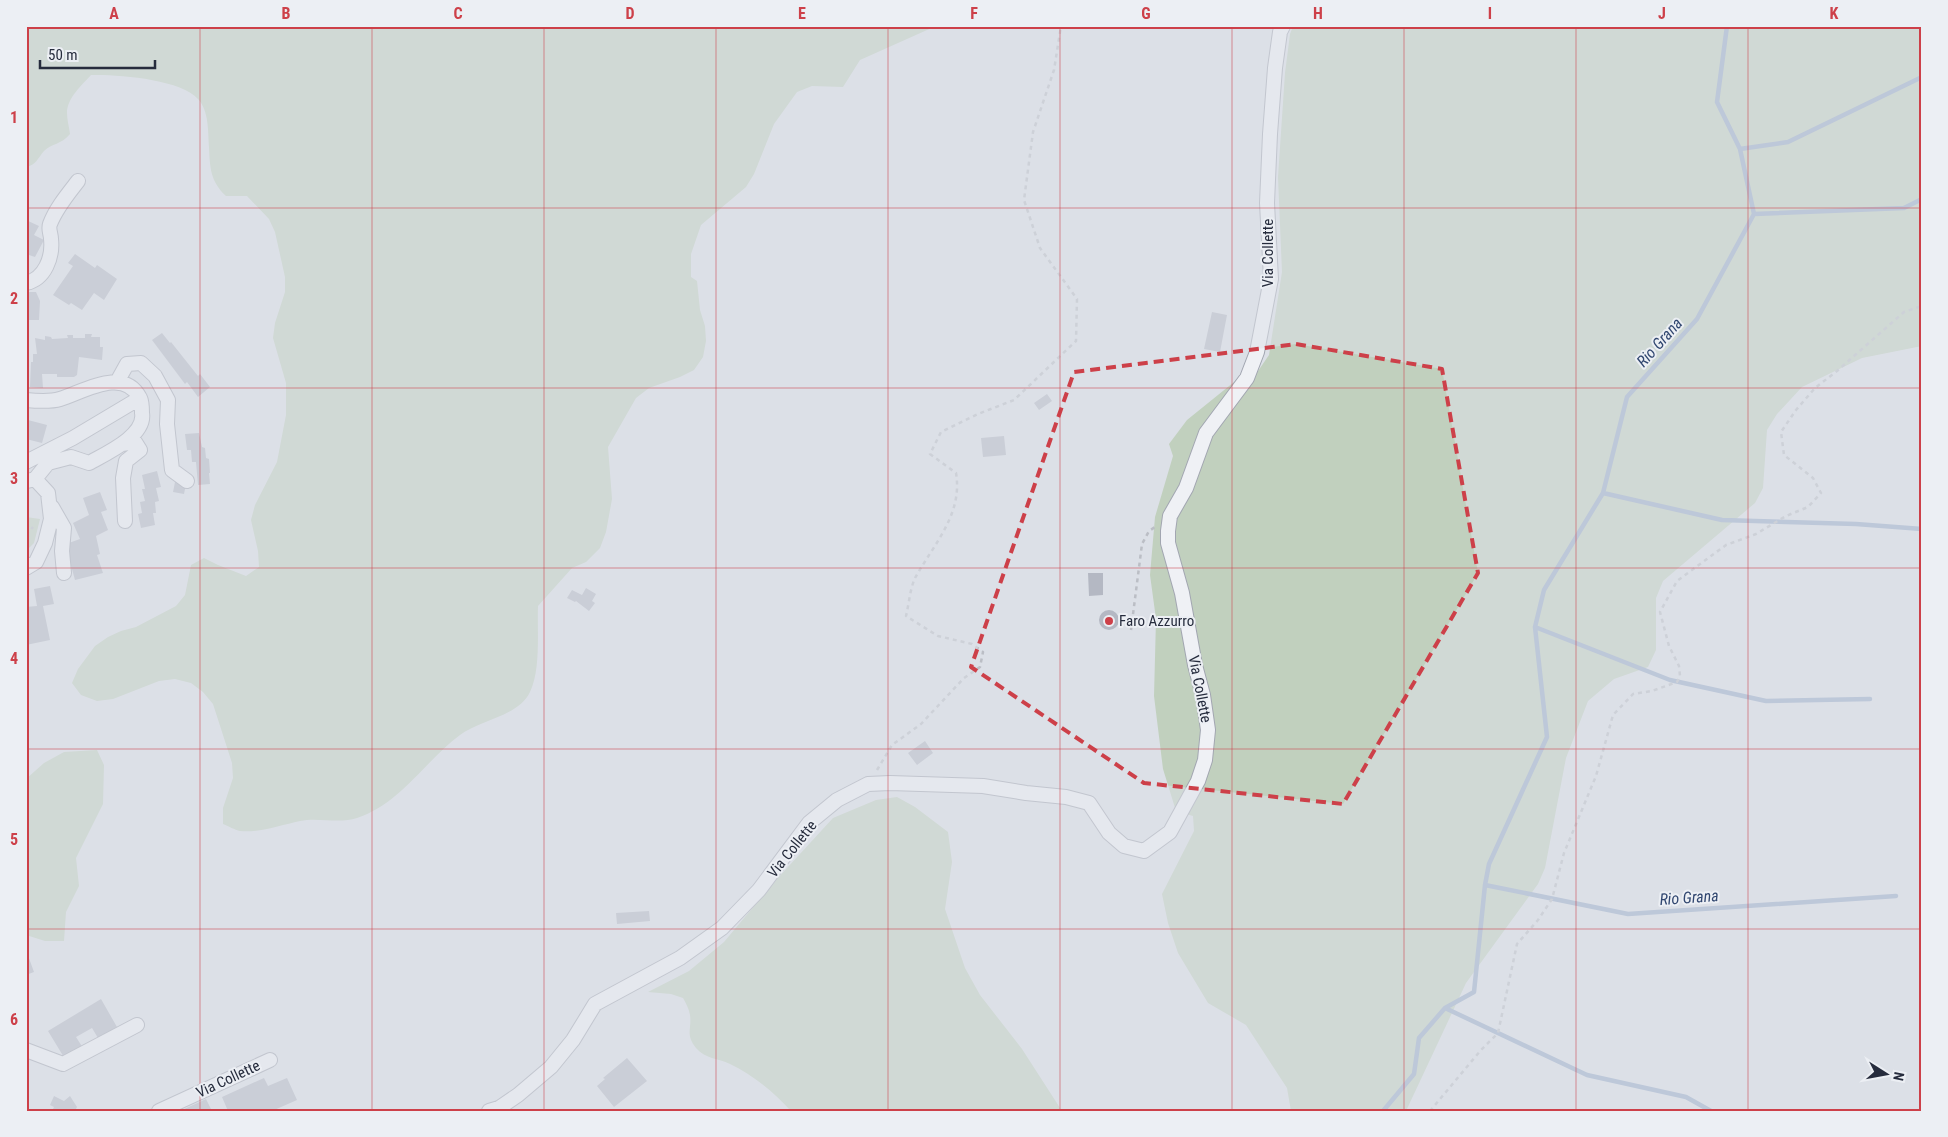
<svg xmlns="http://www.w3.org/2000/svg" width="1948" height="1137" font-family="'Roboto Condensed',sans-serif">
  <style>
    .green { fill: #c1d0be }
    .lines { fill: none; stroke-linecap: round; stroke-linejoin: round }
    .stream { stroke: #97aac7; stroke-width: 4.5 }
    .building { fill: #b4b8c3 }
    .street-casing { stroke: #a2a6b1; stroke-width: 16 }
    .path { stroke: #bbbec5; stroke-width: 2.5; stroke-dasharray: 4 4; stroke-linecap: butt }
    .street { stroke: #eff1f5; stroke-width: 14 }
    .marked { fill: none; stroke: #cd4049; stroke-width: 4; stroke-dasharray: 10 6; stroke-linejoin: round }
    .grid { fill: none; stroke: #cd4049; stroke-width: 1; stroke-opacity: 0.55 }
    .poi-dot { fill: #cd4049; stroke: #eceff4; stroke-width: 2 }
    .labels { text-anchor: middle; stroke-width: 4; stroke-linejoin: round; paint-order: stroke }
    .street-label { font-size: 15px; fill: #262c3d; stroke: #eceff4 }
    .poi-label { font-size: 15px; fill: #262c3d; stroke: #eceff4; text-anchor: start }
    .water-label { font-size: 16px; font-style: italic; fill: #314770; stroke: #eceff4 }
    .neatline { fill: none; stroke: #cd4049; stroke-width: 2 }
    .grid-label { font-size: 16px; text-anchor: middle; font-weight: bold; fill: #cd4049 }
  </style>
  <rect width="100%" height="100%" fill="#dce0e7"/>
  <path class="green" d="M26,26H936L860,60L843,87L812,86L797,92L774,124L754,174L746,187L701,225L691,254V277L697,281L700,310L705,326L706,341L703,357L694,370L680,377L649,388L636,398L608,447L612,499L606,532L600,548L586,562L572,568L538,606C537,631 541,669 530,692C519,716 480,720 460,735C425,761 400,804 357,818C339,824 318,817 300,821C281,825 260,833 240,831C235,830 228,826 223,824V808L233,778L232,763L213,704L203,692L191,683L175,679L159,681L113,699L97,701L81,695L72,683L78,669L95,646L108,637L121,631L136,627L176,606L185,595L191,565L204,558L218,565L246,576L259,567L258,551L251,520L255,505L277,462L286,415V383L273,338L275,323L285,292V277L275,232L269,219L247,196H226C210,181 210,167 209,147C208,131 209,111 198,99C181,79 116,74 91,75C82,85 67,98 67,113C67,119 69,127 70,134C61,145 52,143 44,151C38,158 36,165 26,167Z
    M1293,26H1922V346L1862,358L1802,387L1777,414L1767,430L1763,488L1755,503L1663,581L1656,598V650L1648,667L1614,679L1588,701L1566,758L1545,868L1538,884L1466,983L1406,1111H1291L1287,1088L1246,1025L1208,1003L1178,953L1168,923L1162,894L1194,831L1193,816L1176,811L1163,769L1154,696L1156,619L1150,575L1155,517L1173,456L1169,444L1187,420L1239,378L1256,374L1269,355L1282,272L1278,177L1285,73L1290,34Z
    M26,517L40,519L34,543L26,551Z
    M97,750L104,765L103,804L76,858L79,886L66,912L64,941H45L26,935V779L44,763L64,752Z
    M897,797L915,807L948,832L952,862L945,909L965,968L980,995L1022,1049L1062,1111H791C774,1092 753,1075 730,1064C718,1058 705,1059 696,1048C685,1034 692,1029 690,1015C689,1009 686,1003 683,998L671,994L648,992L689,971L724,942L776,880L833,818L876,800Z"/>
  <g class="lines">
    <path class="stream" d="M1740,149L1788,142L1922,77
      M1754,214L1904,208L1922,199
      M1603,493L1722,520L1856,524L1922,529
      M1535,627L1670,680L1766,701L1870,699
      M1485,885L1628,914L1896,896
      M1445,1008L1587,1075L1686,1097L1711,1111
      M1383,1111L1414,1074L1419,1038L1445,1008L1474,992L1485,885L1489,864L1547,737L1535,627L1544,590L1603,493L1627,397L1697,319L1754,214L1740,149L1717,102L1727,26"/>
  </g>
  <path class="building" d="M26,220L39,226L34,235L44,240L35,257L26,254Z
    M75,254L95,268L97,265L117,279L104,300L94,293L82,310L71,303L69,305L53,295L73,266L68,263Z
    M26,292H36L40,301L39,320H26Z
    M1212,312L1227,315L1220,352L1204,349Z
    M162,333L170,343L171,342L198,376L200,374L210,387L198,397L187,382L185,384L152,340Z
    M85,334H92L91,337H100V347H103L102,360L79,357L77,375L74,377H57V374H42L43,388L30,387L31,362H33V354H37L35,338L45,340V336L51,337L52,339L68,338L67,335H73V338H85Z
    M1047,394L1052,401L1039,410L1034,403Z
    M28,420L47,425L42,443L26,439Z
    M199,433L202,447L205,448L206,458L209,459L210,473H209L210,484L198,485L196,462H192L191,450H187L185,434Z
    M1004,436L1006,455L983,457L981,438Z
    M157,471L161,487L156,488L159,501L155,502L156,513H153L155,525L141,528L138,514L142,513L140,502L145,501L142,489H145L142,475Z
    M175,482L186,484L184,494L173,492Z
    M100,492L107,510L101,512L108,530L96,536L100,554L97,555L103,573L75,580L67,551L66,544L80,539L73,523L89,515L83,498Z
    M1088,573H1103V595L1089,596Z
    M50,586L54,604L43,606L50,640L26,645V607L37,606L34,589Z
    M586,588L596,594L592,601L595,603L589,611L576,601L575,602L567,598L572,590L582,595Z
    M1099 620a10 10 0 1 1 20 0a10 10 0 1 1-20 0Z
    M925,741L933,753L917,765L908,753Z
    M649,911L650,921L617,924L616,913Z
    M26,950L34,972L26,975Z
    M101,999L117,1027L98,1038L92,1028L76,1037L83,1048L65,1059L48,1031Z
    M627,1058L647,1081L614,1107L597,1086L605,1079L603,1078Z
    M264,1078L268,1086L287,1078L297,1100L272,1111H228L222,1097Z
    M54,1096L64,1101L70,1096L77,1107L75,1111H52L54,1107L50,1105Z
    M206,1099L212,1111H180Z"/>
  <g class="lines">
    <defs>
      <path id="street" d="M26,283C45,279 53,257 51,239C51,234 48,229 50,224C56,208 68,194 78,181
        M117,382L127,364L141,363L155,376L168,400L167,424L172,470L187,481
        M26,400C37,401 50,402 60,399C83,392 124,366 140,398C142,402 142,409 142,413C146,436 105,454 89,463L71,457L48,463L35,479
        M122,444L135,442L140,450L126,461L123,478L125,521
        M26,462L73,438L140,398
        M52,507L64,528L62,551L64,573
        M26,568L36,562L45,543L51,519L48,493L35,479L27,481
        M26,1050L63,1064L137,1025
        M159,1111L270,1060
        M489,1111L499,1108L518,1095L551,1067L573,1040L595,1004L680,958L722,928L759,890L809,823L837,800L868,784L890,783L983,786L1026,793L1066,797L1089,803L1109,833L1124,846L1144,851L1170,832L1198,781L1205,760L1208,730L1203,695L1195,665L1182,593L1168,543V531L1170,516L1186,488L1206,433L1247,378L1257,352L1271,279L1267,203L1270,134L1275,68L1280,32L1283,26"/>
    </defs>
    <use href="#street" class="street-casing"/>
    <path class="path" d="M26,535L33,527
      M1131,630L1142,544L1149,531L1155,527
      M877,770L892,745L921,724L964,678L980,667L983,652L972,644L938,636L906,616C909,604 910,589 915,578C934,544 963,514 956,473L930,454L941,432L978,414L1014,400L1076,341L1077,299L1040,248L1024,200L1033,132L1054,70L1061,26
      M1430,1111L1481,1050L1498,1033L1517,944L1538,920L1552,899L1564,853L1596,776L1613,715L1633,694L1652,691L1677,682L1680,676L1679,666L1669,646L1660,612L1677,581L1726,545L1756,534L1786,516L1808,507L1821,493L1813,478L1784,455L1781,432L1796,410L1815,388L1837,371L1904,312L1922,306"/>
    <use href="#street" class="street"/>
  </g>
  <path d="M0 0H1948V1137H0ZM1296,344L1442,369L1478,573L1343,804L1144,783L971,667L1074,372Z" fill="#dce0e7" fill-opacity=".55" fill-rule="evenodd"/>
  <path class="marked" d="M1296,344L1442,369L1478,573L1343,804L1144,783L971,667L1074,372Z"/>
  <path class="grid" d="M200,26V1111M372,26V1111M544,26V1111M716,26V1111M888,26V1111M1060,26V1111M1232,26V1111M1404,26V1111M1576,26V1111M1748,26V1111M26,208H1922M26,388H1922M26,568H1922M26,749H1922M26,929H1922"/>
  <circle class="poi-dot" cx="1109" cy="621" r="5"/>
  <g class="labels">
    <g class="street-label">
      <text transform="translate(1268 253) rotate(-90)" y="5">Via Collette</text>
      <text transform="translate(1200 689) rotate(79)" y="5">Via Collette</text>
      <text transform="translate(792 849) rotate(-51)" y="5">Via Collette</text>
      <text transform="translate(228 1079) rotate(-25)" y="5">Via Collette</text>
    </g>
    <g class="poi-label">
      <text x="1119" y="626">Faro Azzurro</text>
    </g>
    <g class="water-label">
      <text transform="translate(1659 342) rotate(-48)" y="6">Rio Grana</text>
      <text transform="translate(1689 897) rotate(-4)" y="6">Rio Grana</text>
    </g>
  </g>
  <rect width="1948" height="1137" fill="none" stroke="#eceff4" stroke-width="55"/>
  <g transform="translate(1886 1074) rotate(101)" stroke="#eceff4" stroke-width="4" paint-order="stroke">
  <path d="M0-4L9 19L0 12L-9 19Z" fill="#262c3d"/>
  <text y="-8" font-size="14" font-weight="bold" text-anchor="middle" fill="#262c3d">N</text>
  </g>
  <path d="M40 60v8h115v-8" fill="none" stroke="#262c3d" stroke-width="2.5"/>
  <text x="48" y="60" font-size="15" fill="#262c3d" stroke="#eceff4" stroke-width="4" paint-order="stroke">50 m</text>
  <rect x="28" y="28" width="1892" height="1082" class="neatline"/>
  <g class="grid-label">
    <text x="114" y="19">A</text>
    <text x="286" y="19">B</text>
    <text x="458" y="19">C</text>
    <text x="630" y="19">D</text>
    <text x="802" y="19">E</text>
    <text x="974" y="19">F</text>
    <text x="1146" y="19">G</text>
    <text x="1318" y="19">H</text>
    <text x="1490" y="19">I</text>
    <text x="1662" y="19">J</text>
    <text x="1834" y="19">K</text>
    <text x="14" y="123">1</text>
    <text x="14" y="304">2</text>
    <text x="14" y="484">3</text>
    <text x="14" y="664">4</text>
    <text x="14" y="845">5</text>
    <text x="14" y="1025">6</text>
  </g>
</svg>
